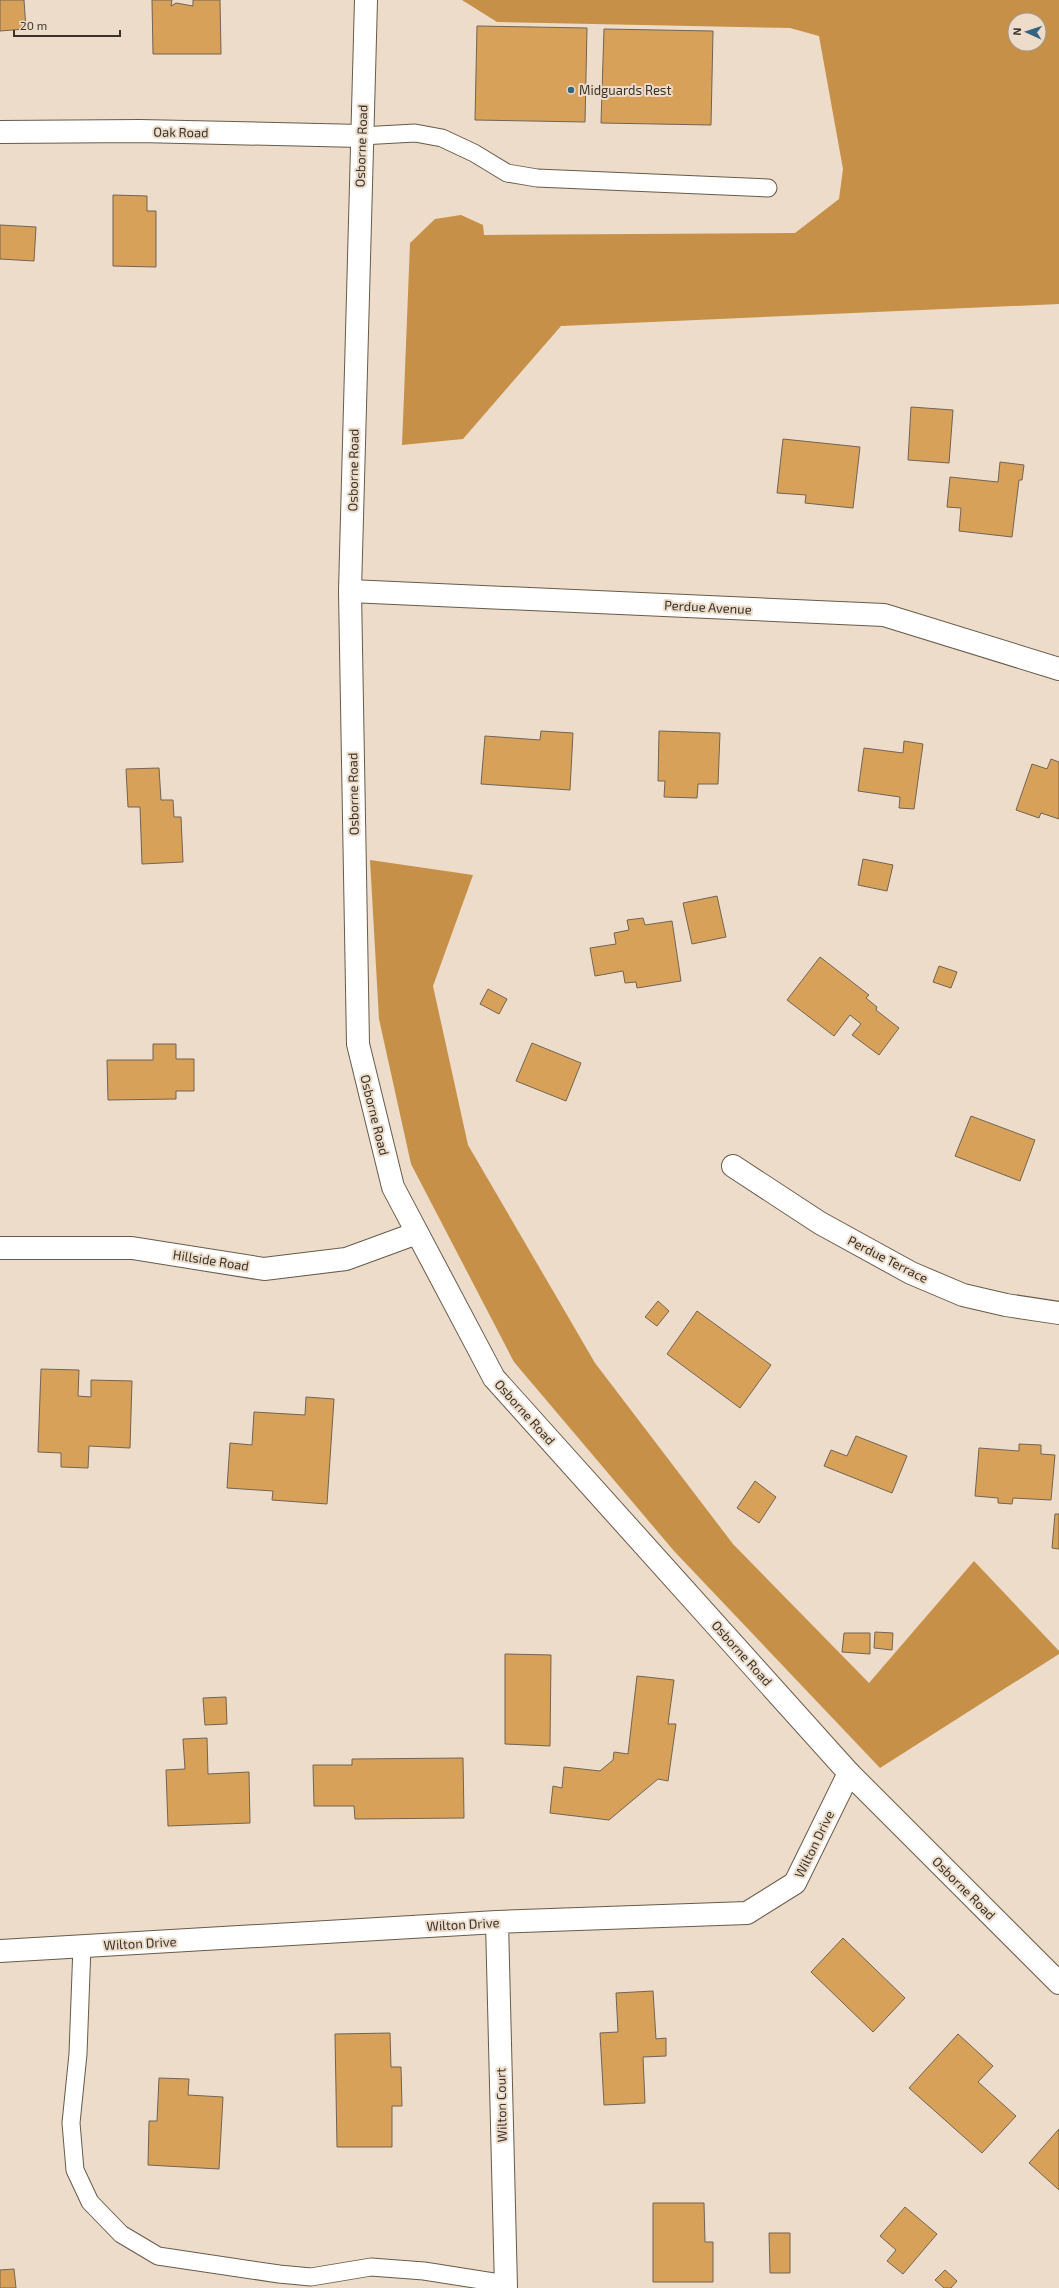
<svg xmlns="http://www.w3.org/2000/svg" width="1059" height="2288" font-family="'Exo 2',sans-serif">
  <style>
    .forest { fill: #c69048; fill-rule: evenodd }
    .building { fill: #d8a15a; stroke: #726453 }
    .lines { fill: none; stroke-linecap: round; stroke-linejoin: round }
    .lane-casing { stroke: #685b4a; stroke-width: 19 }
    .street-casing { stroke: #685b4a; stroke-width: 24 }
    .secondary-casing { stroke: #685b4a; stroke-width: 24 }
    .lane { stroke: #fff; stroke-width: 17 }
    .street { stroke: #fff; stroke-width: 22 }
    .secondary { stroke: #fff; stroke-width: 22 }
    .poi-dot { fill: #336583; stroke: #ecdcc9; stroke-width: 1.5 }
    .labels { text-anchor: middle; stroke-width: 4; stroke-linejoin: round; paint-order: stroke }
    .poi-label { font-size: 13px; fill: #38322a; stroke: #ecdcc9; text-anchor: start }
    .street-label { font-size: 13px; fill: #38322a; stroke: #ecdcc9 }
  </style>
  <rect width="100%" height="100%" fill="#ecdcc9"/>
  <path class="forest" d="M462,0H1059V304L561,326L463,439L402,445L410,243L435,219L461,215L483,225L484,235L795,233L839,199L843,169L819,36L790,28L497,22ZM1015,20H1039V44H1015Z
    M370,860L473,875L433,986L468,1145L595,1363L733,1544L869,1683L974,1561L1059,1651V1654L880,1768L674,1551L514,1362L411,1164L379,1019Z"/>
  <path class="building" d="M0,0H24L26,29L0,31Z
    M152,0H172L171,6L176,3L193,6V0H220L221,54H153Z
    M477,26L587,28L585,122L475,120Z
    M604,29L713,31L711,125L601,123Z
    M113,195L147,196V211H156V267L113,266Z
    M0,225L36,227L34,261L0,259Z
    M911,407L953,410L949,463L908,460Z
    M783,439L860,447L853,508L805,503L806,495L777,493Z
    M1000,462L1024,465L1022,480H1019L1012,537L959,531L961,508L947,507L950,477L998,482Z
    M541,731L573,733L570,790L481,784L485,736L540,740Z
    M659,731L720,733L718,784H698L697,798L664,797L665,781H658Z
    M904,741L923,744L914,809L899,808L900,797L858,791L864,748L903,753Z
    M1051,759L1059,762V819L1041,813L1039,818L1016,810L1032,764L1047,769Z
    M159,768L161,800H173L174,817H181L183,862L142,864L140,807H128L126,769Z
    M863,859L893,865L887,891L858,885Z
    M717,896L726,937L692,944L683,903Z
    M643,918L645,925L672,921L681,981L637,988L636,982L625,983L623,971L595,976L590,948L616,944L614,933L629,930L627,920Z
    M820,957L869,995L866,998L877,1007L876,1010L899,1028L879,1055L852,1035L861,1024L850,1015L834,1036L787,1000Z
    M939,966L957,972L951,988L933,982Z
    M488,989L507,999L499,1014L480,1004Z
    M532,1043L581,1063L566,1101L516,1081Z
    M153,1044H176V1059H194V1091H176V1099L108,1100L107,1060H153Z
    M971,1116L1035,1140L1020,1181L955,1156Z
    M658,1301L669,1311L657,1326L645,1317Z
    M697,1311L771,1365L740,1408L667,1354Z
    M41,1369L79,1370L78,1396L91,1397V1380L132,1381L130,1448L89,1446L88,1468L61,1467V1453L38,1452Z
    M306,1397L334,1399L327,1504L272,1500L273,1491L227,1488L230,1443L252,1445L254,1412L305,1415Z
    M856,1436L907,1456L892,1493L824,1466L831,1450L847,1456Z
    M1019,1444L1041,1445V1454L1055,1455L1051,1500L1013,1498L1012,1504L998,1503V1498L975,1496L979,1448L1019,1451Z
    M755,1481L776,1497L759,1523L737,1508Z
    M1055,1514H1059V1549L1052,1548Z
    M875,1632L893,1633L892,1650L874,1648Z
    M844,1633H870V1654L842,1652Z
    M505,1654L551,1655L550,1746L505,1744Z
    M637,1676L674,1680L668,1724H676L668,1781L658,1779L609,1820L550,1813L553,1786L562,1788L564,1767L600,1771L613,1760L614,1752L628,1754Z
    M226,1697L227,1724L205,1725L203,1698Z
    M207,1738L208,1774L249,1772L250,1823L168,1826L166,1770L185,1769L183,1739Z
    M463,1758L464,1818L355,1819L354,1806H314L313,1765H352V1759Z
    M843,1938L905,1998L873,2032L811,1972Z
    M653,1991L656,2039L666,2038V2056L643,2057L645,2103L604,2105L600,2033L618,2032L616,1993Z
    M390,2033L391,2067H401L402,2106H392V2147H337L335,2034Z
    M958,2034L993,2066L978,2082L1016,2116L982,2153L909,2088Z
    M159,2078L189,2079L188,2095L223,2097L219,2169L148,2165L149,2121H157Z
    M1059,2129V2190L1029,2163Z
    M653,2203H704L705,2242H713V2282H653Z
    M905,2207L937,2234L903,2274L887,2261L896,2250L880,2236Z
    M769,2233H790V2273H770Z
    M14,2269L16,2288H0V2270Z
    M945,2270L957,2281L951,2288H944L935,2280Z"/>
  <g class="lines">
    <defs>
      <path id="lane" d="M361,136L415,133L442,138L474,153L507,173L537,178L768,188
        M82,1946L78,2054L71,2123L75,2170L90,2202L121,2234L158,2256L279,2274L311,2277L371,2267L424,2271L506,2284"/>
      <path id="street" d="M0,132L140,131L361,136
        M350,591L884,615L1059,669
        M733,1166L820,1223L911,1273L963,1295L1006,1305L1059,1313
        M0,1248H132L264,1269L346,1259L417,1233
        M497,1922L506,2288
        M0,1951L497,1922L747,1913L795,1883L849,1773"/>
      <path id="secondary" d="M366,0L350,591L358,1044L393,1187L494,1378L849,1773L1059,1983"/>
    </defs>
    <use href="#lane" class="lane-casing"/>
    <use href="#street" class="street-casing"/>
    <use href="#secondary" class="secondary-casing"/>
    <use href="#lane" class="lane"/>
    <use href="#street" class="street"/>
    <use href="#secondary" class="secondary"/>
  </g>
  <circle class="poi-dot" cx="571" cy="90" r="4"/>
  <g class="labels">
    <g class="poi-label">
      <text x="579" y="95">Midguards Rest</text>
    </g>
    <g class="street-label">
      <text transform="translate(181 132) rotate(1)" y="5">Oak Road</text>
      <text transform="translate(361 146) rotate(-88)" y="5">Osborne Road</text>
      <text transform="translate(353 470) rotate(-89)" y="5">Osborne Road</text>
      <text transform="translate(708 607) rotate(3)" y="5">Perdue Avenue</text>
      <text transform="translate(353 794) rotate(-91)" y="5">Osborne Road</text>
      <text transform="translate(375 1115) rotate(76)" y="5">Osborne Road</text>
      <text transform="translate(888 1259) rotate(27)" y="5">Perdue Terrace</text>
      <text transform="translate(211 1260) rotate(9)" y="5">Hillside Road</text>
      <text transform="translate(525 1412) rotate(48)" y="5">Osborne Road</text>
      <text transform="translate(742 1653) rotate(48)" y="5">Osborne Road</text>
      <text transform="translate(814 1844) rotate(-64)" y="5">Wilton Drive</text>
      <text transform="translate(964 1888) rotate(45)" y="5">Osborne Road</text>
      <text transform="translate(463 1924) rotate(-3)" y="5">Wilton Drive</text>
      <text transform="translate(140 1943) rotate(-3)" y="5">Wilton Drive</text>
      <text transform="translate(501 2105) rotate(-91)" y="5">Wilton Court</text>
    </g>
  </g>
  <g transform="translate(1027 32) rotate(273)"><circle r="19" fill="#ecdcc9" stroke="#a49889"/>
  <path d="M0-3L7 15L0 10L-7 15Z" fill="#336583"/>
  <text y="-6" font-size="11" font-weight="bold" text-anchor="middle" fill="#38322a">N</text>
  </g>
  <path d="M14 30v6h106v-6" fill="none" stroke="#38322a" stroke-width="2"/>
  <text x="20" y="30" font-size="12" fill="#38322a" stroke="#ecdcc9" stroke-width="3" paint-order="stroke">20 m</text>
</svg>
